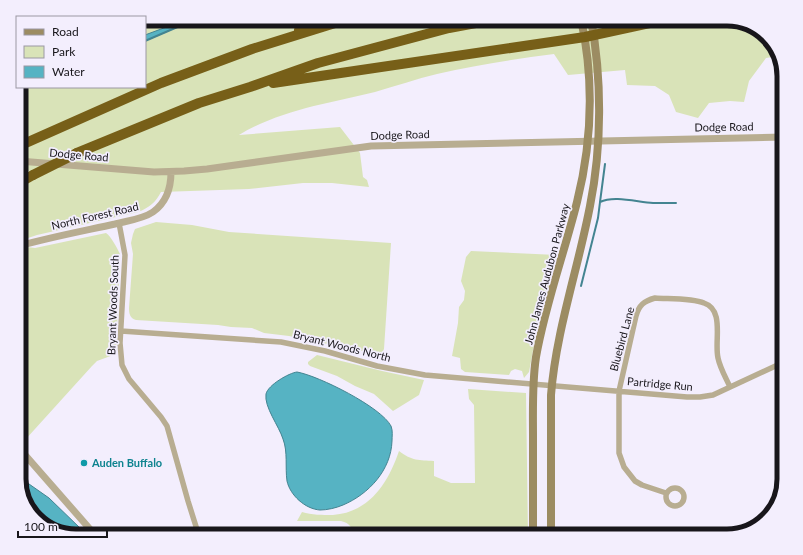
<svg xmlns="http://www.w3.org/2000/svg" width="803" height="555" font-family="Lato,sans-serif">
  <style>
    .green { fill: #d9e3b8 }
    .water { fill: #56b3c3; stroke: #438491 }
    .lines { fill: none; stroke-linecap: round; stroke-linejoin: round }
    .stream { stroke: #438491; stroke-width: 2 }
    .minor { stroke: #b8ad91; stroke-width: 5.5 }
    .tertiary { stroke: #b8ad91; stroke-width: 7 }
    .secondary { stroke: #9c8c62; stroke-width: 8 }
    .motorway { stroke: #775f18; stroke-width: 10 }
    .motorway-bridge { stroke: #775f18; stroke-width: 10 }
    .culture-dot { fill: #0f9aa8; stroke: #f3eefd; stroke-width: 1.5 }
    .labels { text-anchor: middle; stroke-width: 3.5; stroke-linejoin: round; paint-order: stroke }
    .street-label { font-size: 11px; fill: #18161b; stroke: #f3eefd }
    .culture-label { font-size: 11px; font-weight: bold; fill: #0d838f; stroke: #f3eefd; text-anchor: start }
    .rim { fill: none; stroke: #18161b; stroke-width: 5 }
  </style>
  <rect width="100%" height="100%" fill="#f3eefd"/>
  <path class="green" d="M145,19H727L759,29L778,51L779,56L766,58L749,81L744,102L730,101L709,103L698,118L676,112L669,95L655,86L627,85L625,70L568,75L554,54C515,59 476,65 437,74C416,79 396,86 375,92C330,103 280,110 239,135L340,127L360,153L363,177L367,180L369,187L332,183H303L249,189L161,192C156,202 149,208 138,212L37,235L19,241V87H145Z
    M156,222L192,225L229,232L391,243L384,349L382,353L378,354L357,350L351,351L328,344L289,336L264,333L252,328L231,327L218,325L136,320C130,318 129,314 129,308L133,254L131,243L133,234L135,229Z
    M106,233C111,236 117,248 120,254L116,354L97,361L92,366L25,440L19,434V250L27,247L35,248Z
    M471,251L557,255L537,329L529,372L524,378L522,371L515,369L511,371L509,375L465,372L461,369L460,358L452,356L458,323L459,307L464,300L465,291L461,281L466,257Z
    M317,355L382,371L424,380L419,395L393,411L374,394L355,386L337,376L310,366L308,364V362Z
    M468,389L526,393L528,536H409V529L387,530V536H355C352,528 350,523 341,521H297L302,512C312,515 322,515 333,515C370,512 388,483 399,451C412,461 419,460 434,461V476L451,483H475L474,405L469,399Z
    M26,505L39,515L57,530L44,526Z"/>
  <path class="water" d="M188,19H196L145,41V35Z
    M297,372C319,376 381,407 391,426C393,431 392,436 392,441C391,470 369,494 343,505C336,508 327,510 320,510C305,509 290,495 287,481C285,467 288,452 283,439C279,426 264,407 266,394C268,385 289,373 297,372Z
    M19,477L49,498L80,528L86,536H76L57,530L39,515L26,505L19,482Z"/>
  <g class="lines">
    <path class="stream" d="M145,41L196,19
      M600,202L605,164
      M581,286L598,218L600,202C614,195 637,202 653,203C661,203 668,203 676,203"/>
    <path class="minor" d="M119,223L125,255L120,343L122,365L129,379L161,417L167,426L188,501L199,536
      M121,331L281,342L325,351L377,366L425,375L687,397H700L713,395L784,362
      M666 497a9 9 0 1 1 18 0a9 9 0 1 1-18 0Z
      M666,493L642,485L635,481L624,467L619,453V391L636,316C639,305 644,301 655,298C668,299 692,298 704,303C725,310 714,341 718,358C720,368 726,378 730,387"/>
    <path class="tertiary" d="M19,161L154,172L184,171L207,169L371,146L784,137
      M19,246C51,237 83,231 115,224C127,221 143,219 153,212C167,202 171,188 171,172
      M19,448L96,536"/>
    <path class="secondary" d="M533,536C533,503 533,469 533,436C533,410 532,383 536,357C545,305 564,254 577,202C592,142 594,79 581,19
      M551,536V395C556,331 578,269 590,206C602,146 602,79 591,19"/>
    <path class="motorway" d="M299,30L318,19
      M273,83L585,37L668,19
      M19,146L161,83L252,49L348,19
      M77,153L199,103L250,87L318,63L449,28L497,19
      M19,183L33,175"/>
    <path class="motorway-bridge" d="M33,175L77,153"/>
  </g>
  <circle class="culture-dot" cx="84" cy="463" r="4"/>
  <g class="labels">
    <g class="street-label">
      <text transform="translate(724 127) rotate(-1)" y="4">Dodge Road</text>
      <text transform="translate(400 135) rotate(-2)" y="4">Dodge Road</text>
      <text transform="translate(79 155) rotate(5)" y="4">Dodge Road</text>
      <text transform="translate(95 216) rotate(-13)" y="4">North Forest Road</text>
      <text transform="translate(547 274) rotate(-75)" y="4">John James Audubon Parkway</text>
      <text transform="translate(113 305) rotate(-88)" y="4">Bryant Woods South</text>
      <text transform="translate(622 339) rotate(-75)" y="4">Bluebird Lane</text>
      <text transform="translate(342 346) rotate(14)" y="4">Bryant Woods North</text>
      <text transform="translate(660 384) rotate(5)" y="4">Partridge Run</text>
    </g>
    <g class="culture-label">
      <text x="92" y="467">Auden Buffalo</text>
    </g>
  </g>
  <path d="M0 0H803V555H0ZM76 26H727A50 50 0 0 1 777 76V479A50 50 0 0 1 727 529H76A50 50 0 0 1 26 479V76A50 50 0 0 1 76 26Z" fill="#f3eefd" fill-rule="evenodd"/>
  <path class="rim" d="M76 26H727A50 50 0 0 1 777 76V479A50 50 0 0 1 727 529H76A50 50 0 0 1 26 479V76A50 50 0 0 1 76 26Z"/>
  <rect x="16" y="16" width="130" height="72" fill="#f3eefd" stroke="#9b98a3"/>
  <rect x="24" y="29" width="20" height="6" fill="#9c8c62" stroke="#9b98a3"/>
  <text x="52" y="36" font-size="12" fill="#18161b">Road</text>
  <rect x="24" y="46" width="20" height="12" fill="#d9e3b8" stroke="#9b98a3"/>
  <text x="52" y="56" font-size="12" fill="#18161b">Park</text>
  <rect x="24" y="66" width="20" height="12" fill="#56b3c3" stroke="#9b98a3"/>
  <text x="52" y="76" font-size="12" fill="#18161b">Water</text>
  <path d="M18 531v6h89v-6" fill="none" stroke="#18161b" stroke-width="2"/>
  <text x="24" y="531" font-size="12" fill="#18161b" stroke="#f3eefd" stroke-width="3" paint-order="stroke">100 m</text>
</svg>
